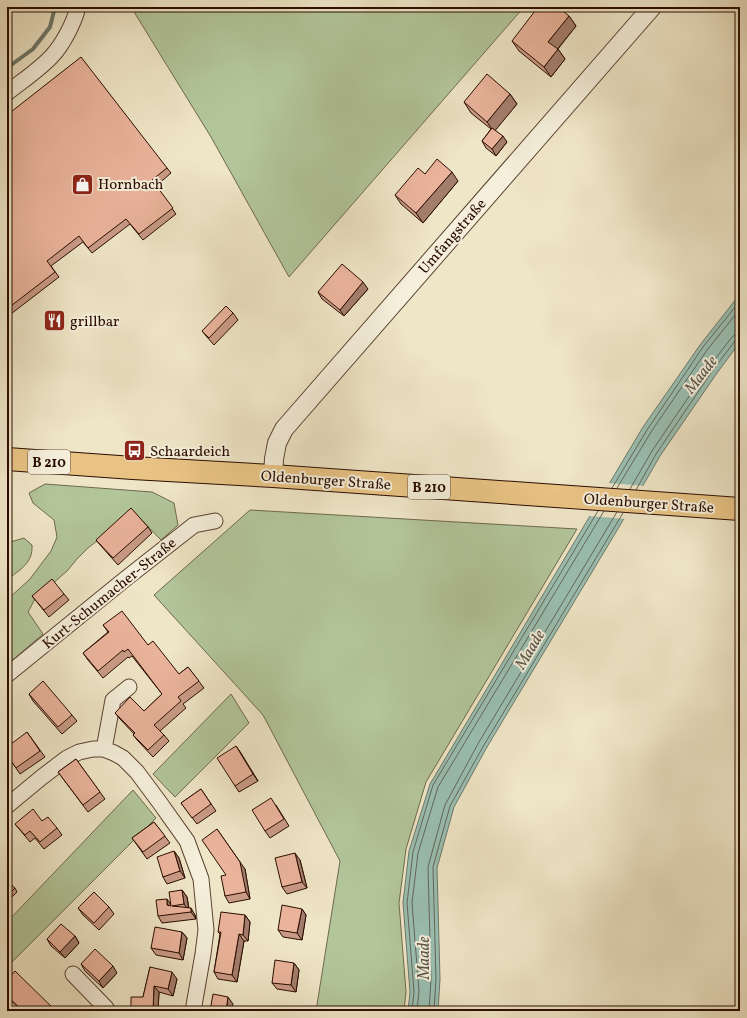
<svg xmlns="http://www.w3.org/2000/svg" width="747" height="1018" font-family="Vollkorn,serif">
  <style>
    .green { fill: #b2c69a; stroke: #6e694d }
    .water { fill: #9ac0b3; stroke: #6d786b }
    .pier { fill: #efe6c7 }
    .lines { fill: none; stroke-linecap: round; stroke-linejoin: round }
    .shore { stroke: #62665a; stroke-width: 1 }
    .stream { stroke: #6d786b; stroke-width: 4 }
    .minor-casing { stroke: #5b4232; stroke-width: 17 }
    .tertiary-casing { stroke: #5b4232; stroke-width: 20 }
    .primary-casing { stroke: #2a0c00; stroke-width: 24 }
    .minor { stroke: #f5efdb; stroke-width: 15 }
    .tertiary { stroke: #f5efdb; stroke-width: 18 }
    .primary { stroke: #e8c384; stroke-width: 22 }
    .wall { fill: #c99b86; stroke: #2a0c00 }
    .shaded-wall { fill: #a47e6d; stroke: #2a0c00 }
    .building { fill: #eab49c; stroke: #2a0c00 }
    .labels { text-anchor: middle; stroke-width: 4; stroke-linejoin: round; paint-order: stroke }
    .shield { fill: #f5efdb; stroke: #675042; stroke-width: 1 }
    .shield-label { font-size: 14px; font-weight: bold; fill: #2a0c00 }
    .poi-label { font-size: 15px; fill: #2a0c00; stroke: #f5efdb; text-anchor: start }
    .street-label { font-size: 15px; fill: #2a0c00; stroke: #f5efdb }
    .water-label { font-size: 16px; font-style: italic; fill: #575448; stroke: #f5efdb }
  </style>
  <rect width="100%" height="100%" fill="#efe6c7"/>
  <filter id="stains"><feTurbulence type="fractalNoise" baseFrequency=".005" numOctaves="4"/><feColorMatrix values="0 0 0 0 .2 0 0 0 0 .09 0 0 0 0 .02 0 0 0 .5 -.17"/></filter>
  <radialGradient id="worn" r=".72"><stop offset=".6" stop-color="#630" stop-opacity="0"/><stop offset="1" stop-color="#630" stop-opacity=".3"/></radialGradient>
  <path class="green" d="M131,7H524L289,277L211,137Z
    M45,484L152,492L174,503L178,525L161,540L134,512L88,548L77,559L67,571L35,599L28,612L43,634L7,665V600L30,579L51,551L57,537L54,520L33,503L29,493Z
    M250,510L577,529L426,782L406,849L399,903L406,992L404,1011H316L340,861L263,715L154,595Z
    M24,538L32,545C33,564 20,569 7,580V543Z
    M231,694L249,723L175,797L153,774Z
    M133,790L156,818L7,967V922Z"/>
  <path class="water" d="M740,294V342L717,373L660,456L619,527L487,747L454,807L437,868L440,979L438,1011H408L410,992L403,903L409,851L430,784L643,427L700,345Z"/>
  <path class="pier" d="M608,483L645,486L626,519L588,516Z"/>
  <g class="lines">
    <path class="shore" d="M612,488L647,430L703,347L740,301
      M617,488L651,432L707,350L740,309
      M630,489L652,451L709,367L732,337L735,335H740
      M636,490L656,454L713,370L735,341L740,340
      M412,1011L414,992L407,903L413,852L433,785L598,511
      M417,1011L419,991L412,903L418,853L438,787L604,511
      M429,1011L431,979L428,867L445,805L479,742L617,512
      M434,1011L436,979L433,867L450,806L484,745L623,513"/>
    <path class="stream" d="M7,68L33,49L50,27L55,7"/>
    <defs>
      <path id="minor" d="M7,93C22,81 39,70 52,56C63,44 74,23 78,7
        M7,675L124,580L194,525L215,521
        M104,749L113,700L129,687
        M7,806L42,777L67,758L79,752L93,749H104L114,753L123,758L137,772L160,803L187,841L201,879L206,930L203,954L193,1011
        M73,974L106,1008L105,1011"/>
      <path id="tertiary" d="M273,476L274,459L277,443L284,429L652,7"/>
      <path id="primary" d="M7,459L133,468L273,476L740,509"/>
    </defs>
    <use href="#minor" class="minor-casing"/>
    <use href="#tertiary" class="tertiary-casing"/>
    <use href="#primary" class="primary-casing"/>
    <use href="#minor" class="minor"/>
    <use href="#tertiary" class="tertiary"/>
    <use href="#primary" class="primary"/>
  </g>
  <path class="wall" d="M569,16L576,26L558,49L565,59L551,77L519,51L512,41Z
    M510,94L517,104L495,130L507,142L496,156L486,148L482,141L491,129L471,113L464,102Z
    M7,115L167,168L171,173L156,186L176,214L143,240L130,224L92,253L83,242L51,266L59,277L7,317Z
    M425,174L458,181L423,223L401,204L395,195Z
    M368,289L344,316L322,299L318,292Z
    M233,313L238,320L214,345L207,337L202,331Z
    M148,527L152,533L118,565L101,546L96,540Z
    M64,594L69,600L49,617L32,596Z
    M103,625L148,645L179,674L188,667L204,688L183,704L186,708L160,731L164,735L169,741L153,757L138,741L133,735L134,734L120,719L115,713L144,711L162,694L132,656L129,658L128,657L103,678L88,660L83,653L108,632Z
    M29,694L72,715L77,721L62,734L33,701Z
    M27,732L45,757L20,774L7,755Z
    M236,746L258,781L239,792L235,786Z
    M76,759L105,799L88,812L58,772Z
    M201,789L216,811L197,824L181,803Z
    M276,805L289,826L270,838L265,831Z
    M42,821L57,828L62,835L44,849L35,838L30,842L15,824Z
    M154,822L170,843L147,859L132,838Z
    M174,851L179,858L185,878L167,884L163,877Z
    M300,860L307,888L287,894L282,887Z
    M245,869L250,899L229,903L225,896L226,875Z
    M7,881L15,888L17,892L7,902Z
    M182,890L187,897L189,908L195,915L196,919L162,923L158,916L171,905Z
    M109,907L114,914L99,930L83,915L78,908Z
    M302,909L306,915L302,940L283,937L278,930Z
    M245,915L250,922L248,941H244L237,982L218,979L214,972L220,934L218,932Z
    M182,932L187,938L183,960L156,955L151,948Z
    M75,936L79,943L65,958L51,946L47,939Z
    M294,963L299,970L296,992L277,989L272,983Z
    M81,964L117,973L103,988L85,971Z
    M150,967L177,979L173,996L159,992L158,1011H131L143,997Z
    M7,980L56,1011H22L7,997Z"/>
  <path class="shaded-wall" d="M569,16L576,26L555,52L548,42Z
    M558,49L565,59L551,77L544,67Z
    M510,94L517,104L494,132L487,122Z
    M503,136L507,142L496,156L492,149Z
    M452,172L458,181L423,223L416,213Z
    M363,282L368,289L344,316L340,310Z
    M236,746L241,753L258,781L253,774Z
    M217,829L245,869L250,899L246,892Z
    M174,851L179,858L185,878L180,871Z
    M295,853L300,860L307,888L302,882Z
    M182,890L187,897L189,911L184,904Z
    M167,899L172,906L167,905Z
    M191,908L195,915L196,919L191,912Z
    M302,909L306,915L302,940L297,933Z
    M245,915L250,922L248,941L243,935Z
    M182,932L187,938L183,960L179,953Z
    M239,934L244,941L237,982L232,975Z
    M75,936L79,943L65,958L60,952Z
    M294,963L299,970L296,992L291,985Z
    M113,966L117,973L103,988L99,981Z
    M172,972L177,979L173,996L168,989Z
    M154,986L159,992L158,1011H153Z
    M228,997L233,1004L232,1011H226Z"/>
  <path class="building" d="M538,7H558L569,16L548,42L558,49L544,67L512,41Z
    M81,57L167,168L152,180L173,208L139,234L126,219L88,248L79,236L47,261L55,272L7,309V115Z
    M487,74L510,94L487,122L464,102Z
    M492,128L503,136L492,149L482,141Z
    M437,159L452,172L416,213L395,195L418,168L425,174Z
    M342,264L363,282L340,310L318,292Z
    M226,306L233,313L209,338L202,331Z
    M131,508L148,527L113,558L96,540Z
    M52,579L64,594L44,610L32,596Z
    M122,611L148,645L153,641L179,674L188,667L199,681L178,697L181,701L154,725L164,735L148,750L133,735L135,733L115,713L130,697L144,711L162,694L128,649L124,652L123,650L98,671L83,653L109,632L103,625Z
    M43,681L72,715L58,727L29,694Z
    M27,732L40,751L16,768L7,755V747Z
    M236,746L253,774L235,786L217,758Z
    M76,759L100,792L83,805L58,772Z
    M201,789L211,804L192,818L181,803Z
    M271,798L284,819L265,831L252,810Z
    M33,809L42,821L48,817L57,828L40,842L30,831L25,835L15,824Z
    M154,822L165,836L143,852L132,838Z
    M217,829L240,862L246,892L225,896L221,876L226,875L202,840Z
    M174,851L180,871L163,877L157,857Z
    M295,853L302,882L282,887L275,858Z
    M7,881L15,888L7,896Z
    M182,890L184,904L172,906L191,908V912L158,916L156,900L167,899V905L171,906L169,892Z
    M94,892L109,907L94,923L78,908Z
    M282,905L302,909L297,933L278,930Z
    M221,912L245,915L243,935L239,934L232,975L214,972L221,932H218Z
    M61,924L75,936L60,952L47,939Z
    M155,927L182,932L179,953L151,948Z
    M95,949L113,966L99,981L81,964Z
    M275,960L294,963L291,985L272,983Z
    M150,967L172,972L168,989L154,986L153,1011L150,1010V1011H131V997H143Z
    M15,971L56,1011H23L7,996V980Z
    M213,994L228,997L226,1011H210Z"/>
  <defs>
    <symbol id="shop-square" viewBox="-11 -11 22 22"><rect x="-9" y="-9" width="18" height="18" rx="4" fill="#8f2418" stroke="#f5efdb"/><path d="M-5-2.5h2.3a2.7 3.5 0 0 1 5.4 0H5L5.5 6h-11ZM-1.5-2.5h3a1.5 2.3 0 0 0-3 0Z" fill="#fff"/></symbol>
    <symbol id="restaurant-square" viewBox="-11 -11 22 22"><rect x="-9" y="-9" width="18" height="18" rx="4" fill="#8f2418" stroke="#f5efdb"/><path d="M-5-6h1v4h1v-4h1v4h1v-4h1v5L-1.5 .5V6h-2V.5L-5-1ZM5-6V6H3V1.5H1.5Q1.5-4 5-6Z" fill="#fff"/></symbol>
    <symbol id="bus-square" viewBox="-11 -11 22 22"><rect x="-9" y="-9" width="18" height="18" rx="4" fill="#8f2418" stroke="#f5efdb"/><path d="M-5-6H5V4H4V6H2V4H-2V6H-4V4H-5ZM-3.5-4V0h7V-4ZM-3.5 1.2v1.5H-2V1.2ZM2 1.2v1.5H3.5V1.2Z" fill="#fff"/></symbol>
  </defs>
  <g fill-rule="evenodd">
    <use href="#shop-square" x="70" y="172" width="25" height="25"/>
    <use href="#restaurant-square" x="42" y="308" width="25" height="25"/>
    <use href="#bus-square" x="122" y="438" width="25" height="25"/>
  </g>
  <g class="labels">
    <g class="shield">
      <rect x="28" y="450" width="42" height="24" rx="3"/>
      <rect x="408" y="475" width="42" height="24" rx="3"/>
    </g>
    <g class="shield-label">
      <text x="49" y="467">B 210</text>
      <text x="429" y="492">B 210</text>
    </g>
    <g class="poi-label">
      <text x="98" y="189">Hornbach</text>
      <text x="70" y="326">grillbar</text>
      <text x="150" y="456">Schaardeich</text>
    </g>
    <g class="street-label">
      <text transform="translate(452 236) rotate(-49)" y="5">Umfangstraße</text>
      <text transform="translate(326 480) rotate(4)" y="5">Oldenburger Straße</text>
      <text transform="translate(649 503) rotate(4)" y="5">Oldenburger Straße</text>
      <text transform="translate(109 593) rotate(-39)" y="5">Kurt-Schumacher-Straße</text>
    </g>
    <g class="water-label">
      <text transform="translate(700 374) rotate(-52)" y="6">Maade</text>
      <text transform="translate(529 649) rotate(-59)" y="6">Maade</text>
      <text transform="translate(423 958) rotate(-90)" y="6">Maade</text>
    </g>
  </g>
  <rect width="747" height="1018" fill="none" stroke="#efe6c7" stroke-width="24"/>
  <rect x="8" y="8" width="731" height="1002" fill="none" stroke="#2a0c00" stroke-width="2"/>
  <rect x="12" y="12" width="723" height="994" fill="none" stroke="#2a0c00"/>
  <rect width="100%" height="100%" filter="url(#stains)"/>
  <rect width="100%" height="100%" fill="url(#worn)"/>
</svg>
